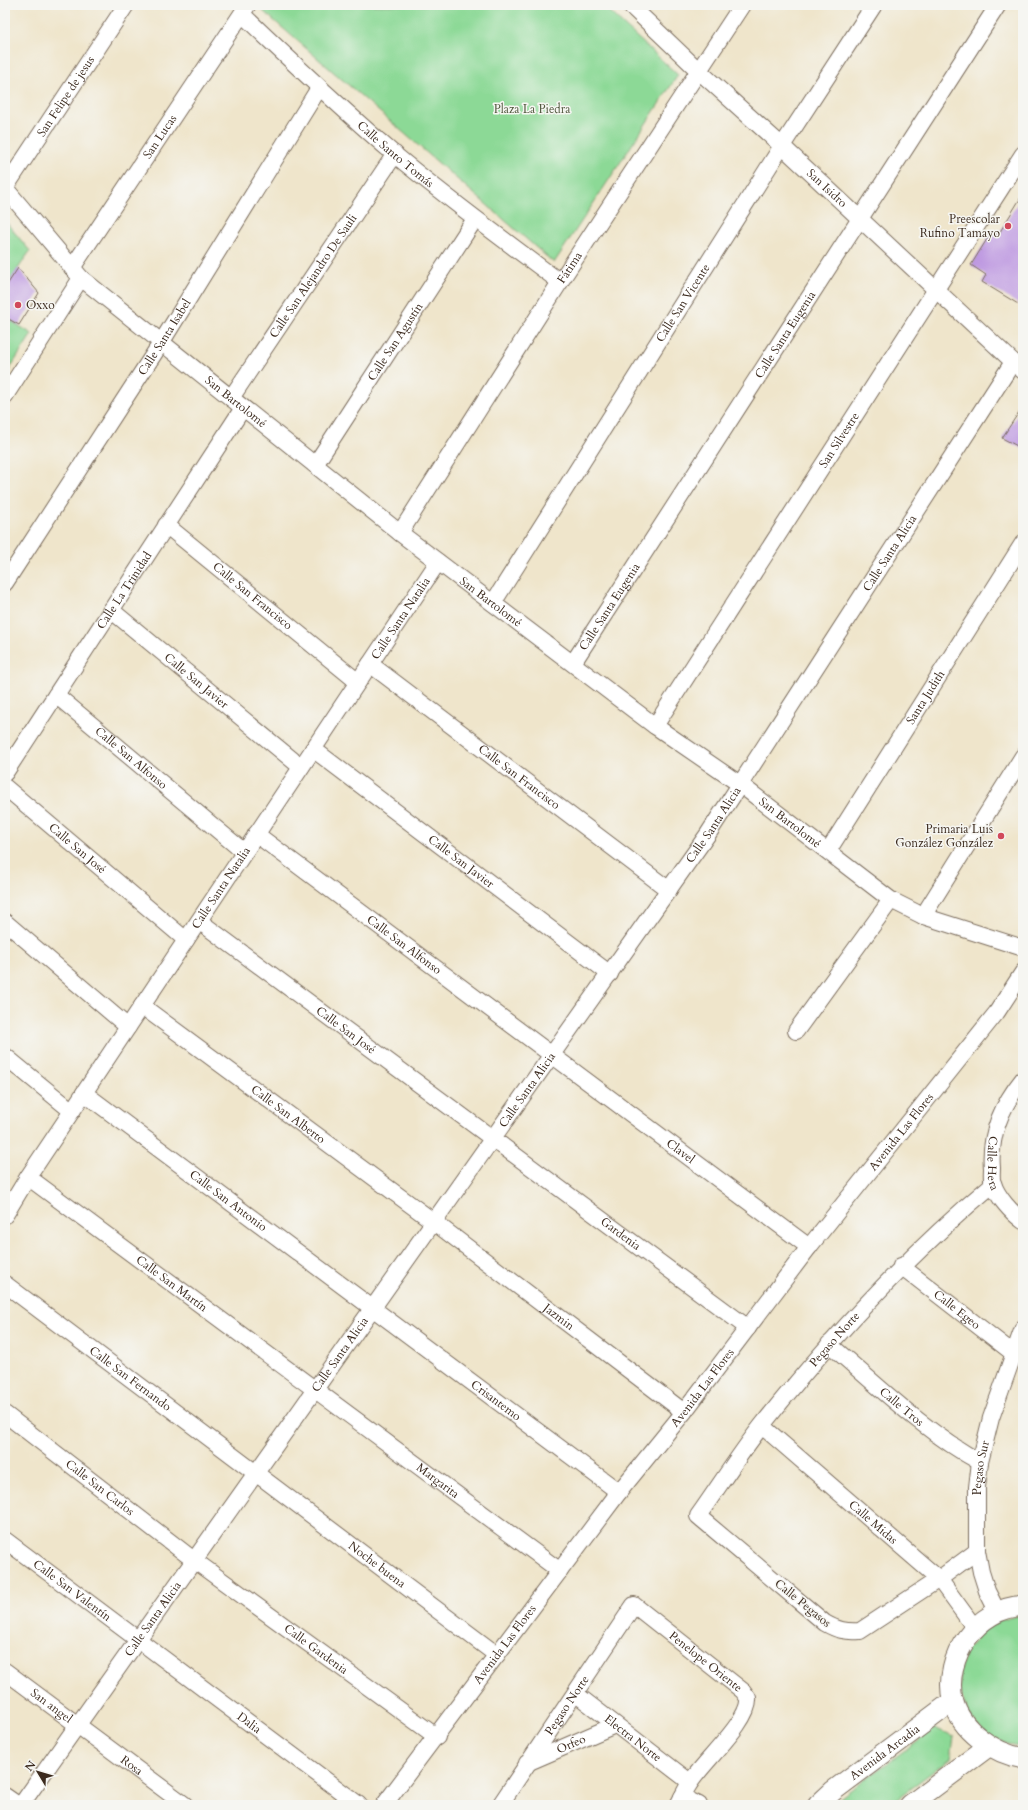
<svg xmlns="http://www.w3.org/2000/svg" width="1028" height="1810" font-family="Cardo,serif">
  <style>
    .green { fill: #8cd996; stroke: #64825a }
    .building { fill: #be99e1 }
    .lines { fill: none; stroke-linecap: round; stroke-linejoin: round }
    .minor-casing { stroke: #7a6b5b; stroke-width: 18 }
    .tertiary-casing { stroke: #7a6b5b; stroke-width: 22 }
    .minor { stroke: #fff; stroke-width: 16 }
    .tertiary { stroke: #fff; stroke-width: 20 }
    .poi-dot { fill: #d1495b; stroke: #f6f6f2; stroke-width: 1.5 }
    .labels { text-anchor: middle; stroke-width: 3; stroke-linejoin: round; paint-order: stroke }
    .street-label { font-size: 12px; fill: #3b2a1e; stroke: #f6f6f2 }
    .park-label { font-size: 12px; fill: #4f563c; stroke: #f6f6f2 }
    .poi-label { font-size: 12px; fill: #3b2a1e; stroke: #f6f6f2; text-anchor: end }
  </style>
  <rect width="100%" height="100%" fill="#f6f6f2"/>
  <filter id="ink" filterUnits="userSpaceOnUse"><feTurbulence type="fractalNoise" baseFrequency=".025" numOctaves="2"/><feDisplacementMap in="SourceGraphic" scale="8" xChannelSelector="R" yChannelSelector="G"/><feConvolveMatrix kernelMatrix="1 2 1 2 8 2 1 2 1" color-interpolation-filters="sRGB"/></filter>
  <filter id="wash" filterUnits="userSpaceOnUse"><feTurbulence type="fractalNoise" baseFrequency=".012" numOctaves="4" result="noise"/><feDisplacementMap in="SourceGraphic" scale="16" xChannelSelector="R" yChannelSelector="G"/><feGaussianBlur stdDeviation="0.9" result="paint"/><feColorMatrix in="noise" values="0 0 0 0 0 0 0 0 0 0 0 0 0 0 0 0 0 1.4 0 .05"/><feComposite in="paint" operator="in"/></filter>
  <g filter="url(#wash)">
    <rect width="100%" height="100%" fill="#efe5cb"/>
    <path class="green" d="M267,5H602L678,75L554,263L263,11Z
      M5,221L30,251L5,288Z
      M5,317L32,334L5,376Z
      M1023,1614V1746L1006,1744L986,1734L970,1717L961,1696L959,1672L966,1650L990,1623Z
      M935,1728L954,1737L951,1758L888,1805H830Z"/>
    <g id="blocks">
      <path class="building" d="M1023,194V307L982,282L986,275L971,265L992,231L998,235Z
        M18,268L39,293L19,325L5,317V288Z
        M1023,406V449L1002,438Z"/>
    </g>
  </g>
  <g filter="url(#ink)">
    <use href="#blocks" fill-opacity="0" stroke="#7a6b5b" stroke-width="1"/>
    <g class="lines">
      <defs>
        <g id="minor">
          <path id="s1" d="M630,5L699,71L782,146L1023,371"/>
          <path id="s2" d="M242,14C292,62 342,109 394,154C448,199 504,240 560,282"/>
          <path id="s3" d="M5,188L81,278L400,533L655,726L741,785L891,900L923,916L1023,948"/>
          <path id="s4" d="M5,188L126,5"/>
          <path id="s5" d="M72,268L247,6"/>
          <path d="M5,396L81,278"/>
          <path id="s6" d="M231,398L395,154"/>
          <path id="s7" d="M315,465L475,219"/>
          <path id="s8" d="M166,525L358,682"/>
          <path id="s9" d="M400,533L560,282L742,5"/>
          <path id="s10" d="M5,583L161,343L319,88"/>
          <path id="s11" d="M493,603L782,146L874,5"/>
          <path id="s12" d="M111,610L301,767"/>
          <path id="s13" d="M573,663L998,5"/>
          <path id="s14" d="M370,664L669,890"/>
          <path id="s15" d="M56,695L244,852"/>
          <path id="s16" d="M655,726L1023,154"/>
          <path id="s17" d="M313,749L610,974"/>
          <path id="s18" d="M5,773L243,408"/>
          <path id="s19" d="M5,787L186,940"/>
          <path id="s20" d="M256,834L809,1247"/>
          <path id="s21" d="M828,851L1023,543"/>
          <path d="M923,916L1023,756"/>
          <path id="s22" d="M199,921L748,1328"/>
          <path d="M5,922L128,1027"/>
          <path id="s23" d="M142,1006L434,1222L684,1412"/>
          <path d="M796,1031L891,900"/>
          <path d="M5,1056L72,1111"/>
          <path id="s24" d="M1023,1079C1002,1105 989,1134 992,1168C992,1173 991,1179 993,1183C997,1197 1012,1213 1023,1221"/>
          <path id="s25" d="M84,1093L619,1492"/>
          <path id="s26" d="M28,1177L560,1571"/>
          <path id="s27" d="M5,1215L28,1177L438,562"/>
          <path id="s28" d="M901,1266L1013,1353"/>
          <path id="s29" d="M5,1284L497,1655"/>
          <path id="s30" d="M829,1344C876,1384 926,1433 980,1462"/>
          <path id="s31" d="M5,1414L195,1561L437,1737"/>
          <path id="s32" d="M762,1426L939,1579L974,1627"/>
          <path id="s33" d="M5,1540L359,1805"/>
          <path id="s34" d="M977,1551L939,1579L860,1631C846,1632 837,1630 825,1623L698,1516C720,1485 740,1453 763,1424C832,1337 907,1256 993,1184"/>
          <path id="s35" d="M997,1611L987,1591L981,1572L977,1551V1487L980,1462L991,1418L1023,1328"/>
          <path id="s36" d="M5,1671L185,1805"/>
          <path id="s37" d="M576,1694L690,1782"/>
          <path id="s38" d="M527,1763L615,1725"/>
          <path d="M5,1796L18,1805"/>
          <path d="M682,1797L699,1805"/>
          <path id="s39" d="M21,1805L708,834L1013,362"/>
          <path id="s40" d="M384,1805L619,1492L684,1412L809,1247L997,1012L1023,972"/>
          <path id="s41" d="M500,1805L634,1605L743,1691L748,1698C751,1720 702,1763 690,1783C685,1790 682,1798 678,1805"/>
        </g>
        <g id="tertiary">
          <path d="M1023,1606C978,1607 942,1658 953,1701C961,1731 995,1754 1023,1758"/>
          <path id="s42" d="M818,1805L833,1791L953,1701"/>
          <path d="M910,1805L989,1746"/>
        </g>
      </defs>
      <use href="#minor" class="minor-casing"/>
      <use href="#tertiary" class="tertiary-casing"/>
      <use href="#minor" class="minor"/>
      <use href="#tertiary" class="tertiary"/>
    </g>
  </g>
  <g class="poi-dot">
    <circle cx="1008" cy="226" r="4"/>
    <circle cx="18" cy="305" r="4"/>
    <circle cx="1001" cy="836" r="4"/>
  </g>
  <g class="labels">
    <g class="street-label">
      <text dy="4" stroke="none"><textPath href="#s4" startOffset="110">San Felipe de jesus</textPath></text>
      <text dy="4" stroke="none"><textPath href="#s5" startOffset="158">San Lucas</textPath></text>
      <text dy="4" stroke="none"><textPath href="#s2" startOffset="208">Calle Santo Tomás</textPath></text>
      <text dy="4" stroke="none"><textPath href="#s1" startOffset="269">San Isidro</textPath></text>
      <text dy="4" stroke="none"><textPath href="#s9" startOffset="315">Fátima</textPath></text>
      <text dy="4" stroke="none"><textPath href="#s6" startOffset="147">Calle San Alejandro De Sauli</textPath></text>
      <text dy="4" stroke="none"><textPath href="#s11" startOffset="355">Calle San Vicente</textPath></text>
      <text dy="4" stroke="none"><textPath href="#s13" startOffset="391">Calle Santa Eugenia</textPath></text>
      <text dy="4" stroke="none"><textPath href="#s10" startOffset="293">Calle Santa Isabel</textPath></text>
      <text dy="4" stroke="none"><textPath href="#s7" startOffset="147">Calle San Agustín</textPath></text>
      <text dy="4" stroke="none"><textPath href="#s3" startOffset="316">San Bartolomé</textPath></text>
      <text dy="4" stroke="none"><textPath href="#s16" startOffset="340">San Silvestre</textPath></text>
      <text dy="4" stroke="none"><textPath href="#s39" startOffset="1524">Calle Santa Alicia</textPath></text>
      <text dy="4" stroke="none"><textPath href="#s18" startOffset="218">Calle La Trinidad</textPath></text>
      <text dy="4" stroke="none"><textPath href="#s8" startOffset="112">Calle San Francisco</textPath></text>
      <text dy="4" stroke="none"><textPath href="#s3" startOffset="640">San Bartolomé</textPath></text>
      <text dy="4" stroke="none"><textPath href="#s13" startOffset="67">Calle Santa Eugenia</textPath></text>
      <text dy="4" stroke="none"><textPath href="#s27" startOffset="716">Calle Santa Natalia</textPath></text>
      <text dy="4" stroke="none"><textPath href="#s12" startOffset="111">Calle San Javier</textPath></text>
      <text dy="4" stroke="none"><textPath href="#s21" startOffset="182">Santa Judith</textPath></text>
      <text dy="4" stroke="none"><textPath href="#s15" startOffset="98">Calle San Alfonso</textPath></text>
      <text dy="4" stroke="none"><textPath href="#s14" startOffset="187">Calle San Francisco</textPath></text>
      <text dy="4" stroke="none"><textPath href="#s3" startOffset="1012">San Bartolomé</textPath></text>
      <text dy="4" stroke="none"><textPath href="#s39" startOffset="1200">Calle Santa Alicia</textPath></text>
      <text dy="4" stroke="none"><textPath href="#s19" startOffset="95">Calle San José</textPath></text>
      <text dy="4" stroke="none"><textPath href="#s17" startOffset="186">Calle San Javier</textPath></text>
      <text dy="4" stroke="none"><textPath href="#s27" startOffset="392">Calle Santa Natalia</textPath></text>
      <text dy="4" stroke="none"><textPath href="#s20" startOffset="185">Calle San Alfonso</textPath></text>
      <text dy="4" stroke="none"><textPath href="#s22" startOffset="183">Calle San José</textPath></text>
      <text dy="4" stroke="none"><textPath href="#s39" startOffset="876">Calle Santa Alicia</textPath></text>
      <text dy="4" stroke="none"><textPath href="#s23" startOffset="182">Calle San Alberto</textPath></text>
      <text dy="4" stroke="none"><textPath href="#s40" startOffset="849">Avenida Las Flores</textPath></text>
      <text dy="4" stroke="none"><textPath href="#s20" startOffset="530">Clavel</textPath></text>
      <text dy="4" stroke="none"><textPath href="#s24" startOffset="92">Calle Hera</textPath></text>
      <text dy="4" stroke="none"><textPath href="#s25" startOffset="180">Calle San Antonio</textPath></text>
      <text dy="4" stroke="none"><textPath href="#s22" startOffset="525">Gardenia</textPath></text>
      <text dy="4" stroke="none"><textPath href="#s26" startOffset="179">Calle San Martín</textPath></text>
      <text dy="4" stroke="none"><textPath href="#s28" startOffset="71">Calle Egeo</textPath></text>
      <text dy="4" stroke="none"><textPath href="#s23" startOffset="520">Jazmin</textPath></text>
      <text dy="4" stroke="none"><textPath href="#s34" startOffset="568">Pegaso Norte</textPath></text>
      <text dy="4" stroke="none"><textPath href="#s39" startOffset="552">Calle Santa Alicia</textPath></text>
      <text dy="4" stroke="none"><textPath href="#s29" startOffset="157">Calle San Fernando</textPath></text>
      <text dy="4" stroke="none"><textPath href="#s40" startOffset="525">Avenida Las Flores</textPath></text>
      <text dy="4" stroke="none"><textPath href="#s25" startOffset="514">Crisantemo</textPath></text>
      <text dy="4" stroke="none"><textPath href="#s30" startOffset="96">Calle Tros</textPath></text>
      <text dy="4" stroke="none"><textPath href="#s35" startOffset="147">Pegaso Sur</textPath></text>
      <text dy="4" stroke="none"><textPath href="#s26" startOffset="510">Margarita</textPath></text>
      <text dy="4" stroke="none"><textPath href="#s31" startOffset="120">Calle San Carlos</textPath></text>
      <text dy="4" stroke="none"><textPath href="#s32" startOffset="147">Calle Midas</textPath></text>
      <text dy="4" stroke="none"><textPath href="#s29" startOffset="466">Noche buena</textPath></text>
      <text dy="4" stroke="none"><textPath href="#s33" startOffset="84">Calle San Valentín</textPath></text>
      <text transform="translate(803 1603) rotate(39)" y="4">Calle Pegasos</text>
      <text dy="4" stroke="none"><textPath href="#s39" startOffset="228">Calle Santa Alicia</textPath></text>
      <text dy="4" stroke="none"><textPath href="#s40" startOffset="201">Avenida Las Flores</textPath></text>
      <text dy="4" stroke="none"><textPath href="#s31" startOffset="390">Calle Gardenia</textPath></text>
      <text dy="4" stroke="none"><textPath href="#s41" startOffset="332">Penelope Oriente</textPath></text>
      <text dy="4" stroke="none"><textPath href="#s41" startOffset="120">Pegaso Norte</textPath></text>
      <text dy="4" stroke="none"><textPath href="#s36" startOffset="58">San angel</textPath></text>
      <text dy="4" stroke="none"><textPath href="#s33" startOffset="305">Dalia</textPath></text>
      <text dy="4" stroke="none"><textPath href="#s37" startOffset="72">Electra Norte</textPath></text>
      <text dy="4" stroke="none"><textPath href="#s38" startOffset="48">Orfeo</textPath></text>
      <text dy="4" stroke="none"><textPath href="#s42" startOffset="85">Avenida Arcadia</textPath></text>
      <text dy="4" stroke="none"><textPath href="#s36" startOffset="158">Rosa</textPath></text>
    </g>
    <g class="park-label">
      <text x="532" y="113">Plaza La Piedra</text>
    </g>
    <g class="poi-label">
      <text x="1000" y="223">Preescolar<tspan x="1000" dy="14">Rufino Tamayo</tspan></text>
      <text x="26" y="309" text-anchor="start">Oxxo</text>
      <text x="993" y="833">Primaria Luis<tspan x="993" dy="14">González González</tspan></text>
    </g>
  </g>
  <rect width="1028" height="1810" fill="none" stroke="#f6f6f2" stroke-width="20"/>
  <g transform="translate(38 1772) rotate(308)" stroke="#f6f6f2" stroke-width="3" paint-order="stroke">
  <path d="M0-3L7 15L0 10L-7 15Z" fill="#3b2a1e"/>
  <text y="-6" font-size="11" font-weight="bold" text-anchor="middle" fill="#3b2a1e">N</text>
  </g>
</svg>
